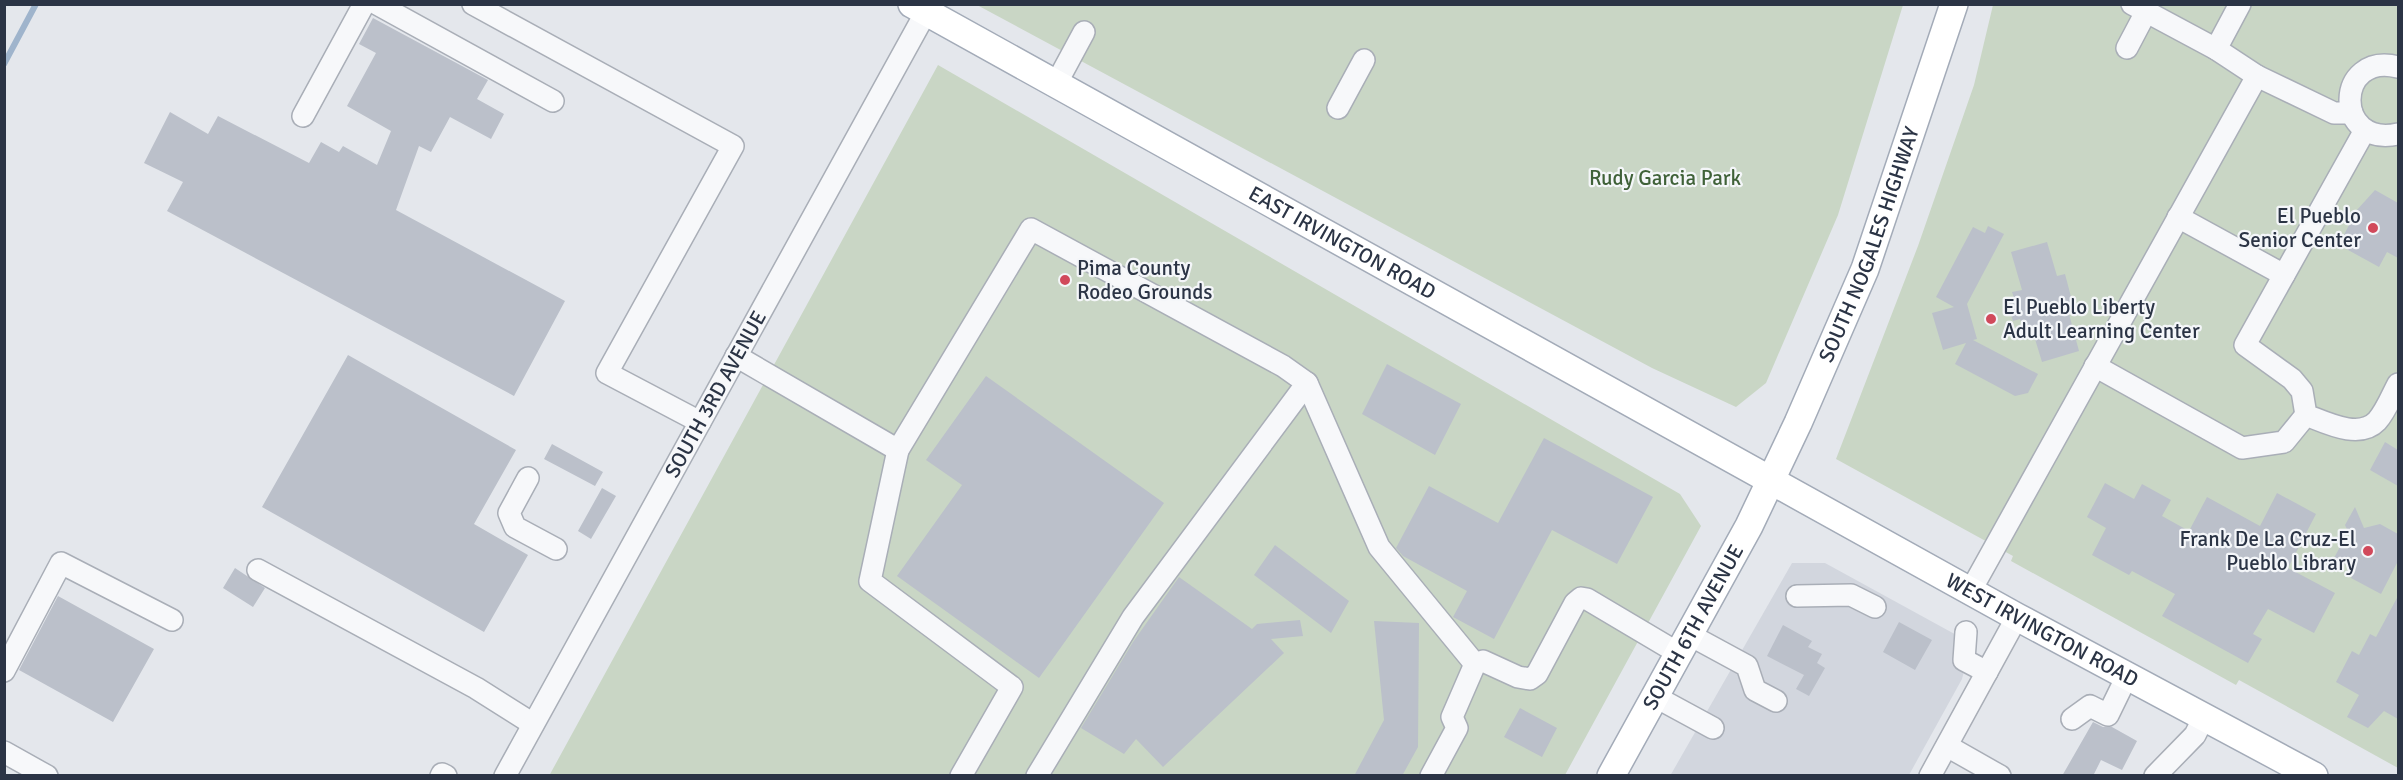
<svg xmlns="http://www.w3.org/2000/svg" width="2403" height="780" font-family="Signika,sans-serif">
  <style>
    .built { fill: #d2d6de }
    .green { fill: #c9d6c5 }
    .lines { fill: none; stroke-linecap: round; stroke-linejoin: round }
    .stream { stroke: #9fb4cc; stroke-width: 6 }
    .building { fill: #bbc0ca }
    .minor-casing { stroke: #a9aeb7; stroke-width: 24 }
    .major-casing { stroke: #a3abb8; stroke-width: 30 }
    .minor { stroke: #f7f8fa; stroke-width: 21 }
    .major { stroke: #fff; stroke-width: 27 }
    .poi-dot { fill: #d1495b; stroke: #f4f6f9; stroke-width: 2 }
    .labels { text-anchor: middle; stroke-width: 4.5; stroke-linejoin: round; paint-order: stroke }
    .park-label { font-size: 21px; fill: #3f6138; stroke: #f4f6f9 }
    .poi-label { font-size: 21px; fill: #2b3445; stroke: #f4f6f9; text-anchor: end }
    .street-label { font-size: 21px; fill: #2b3445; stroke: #f4f6f9 }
  </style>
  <rect width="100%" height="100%" fill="#e4e7ec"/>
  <path class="built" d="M1792,563H1825L1971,643L1962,679L1909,775L1670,776Z"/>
  <path class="green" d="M977,5H1903L1838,215L1766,383L1736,407L1652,368Z
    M1993,5H2398V768L2239,680L2236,685L2011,561L2013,556L1836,459L1918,246L1974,85Z
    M938,65L1680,494L1701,526L1565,775L549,776Z"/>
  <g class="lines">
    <path class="stream" d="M4,64L36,4"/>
  </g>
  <path class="building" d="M373,18L488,80L477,99L504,114L491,139L450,117L431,152L419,146L396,210L565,301L514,396L167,211L183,182L144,163L170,112L208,134L218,116L309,163L321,142L339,152L343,146L377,165L391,131L347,106L376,53L359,44Z
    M2375,190L2398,203V258L2387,252L2379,267L2339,245L2356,211Z
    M1988,226L2004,234L1967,304L1977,339L1973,340L2038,374L2028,393L2015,396L1955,364L1966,343L1943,350L1932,313L1954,307L1936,297L1973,227L1985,233Z
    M2047,242L2057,276L2065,274L2075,312L2069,314L2079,351L2042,362L2031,326L2023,328L2020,319L2013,321L2007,303L2015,301L2012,292L2022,290L2011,252Z
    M348,355L516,450L474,524L528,555L484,632L262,507Z
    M1387,364L1461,404L1435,455L1362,414Z
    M986,376L1164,503L1039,678L897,576L962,485L926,460Z
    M1544,438L1653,497L1617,564L1552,530L1494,639L1453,617L1467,591L1403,556L1396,548L1429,486L1498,523Z
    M2385,442L2398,450V486L2370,470Z
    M552,444L603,472L595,486L544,459Z
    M2105,483L2134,499L2142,484L2171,500L2162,516L2189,531L2207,497L2260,526L2277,493L2316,514L2288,568L2335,593L2314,633L2268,609L2253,634L2262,639L2248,663L2162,616L2175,594L2132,571L2129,575L2092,555L2106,528L2087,517Z
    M602,488L616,496L591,539L578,531Z
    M2355,507L2364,528L2380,524L2398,534V561L2381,594L2351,578L2355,570L2334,558L2342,543L2351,538L2345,525Z
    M1275,545L1349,601L1331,633L1254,575Z
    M235,568L265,588L253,607L223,588Z
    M1179,577L1252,629L1257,624L1300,620L1303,636L1271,639L1284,653L1163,767L1136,739L1124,754L1081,728L1133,642Z
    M58,596L154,649L113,722L19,670Z
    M2398,596V719L2384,711L2368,728L2347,717L2359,695L2336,682L2352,651L2359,655L2370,634L2376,637Z
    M1374,621L1419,623L1418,747L1402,776H1354L1384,720Z
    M1899,622L1932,640L1915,670L1883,652Z
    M1783,625L1812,641L1808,647L1822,654L1817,663L1825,668L1809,696L1796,689L1804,675L1767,656Z
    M1520,708L1557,728L1542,757L1504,737Z
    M2093,722L2103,727H2112L2137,741L2122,770L2101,760L2093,776H2062Z"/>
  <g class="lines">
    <defs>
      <g id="minor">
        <path d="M377,4L553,101"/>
        <path d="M473,4L733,146L607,373L700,422"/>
        <path d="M2132,4L2216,49L2257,76L2334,113H2352"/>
        <path d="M2127,48L2146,12"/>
        <path d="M2216,49L2240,4"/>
        <path d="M2398,67C2335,51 2333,148 2398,134"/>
        <path d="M1056,84L1084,32"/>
        <path d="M1338,108L1364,60"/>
        <path d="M303,116L364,4"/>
        <path d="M2365,130L2245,345L2292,379L2302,391L2306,415C2325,422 2359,440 2377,421C2386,411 2392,395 2398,384"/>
        <path d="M2178,217L2284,275"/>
        <path d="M736,356L898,450L1031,229L1283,366L1307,383L1133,617L1037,776"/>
        <path d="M2095,366L2242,448L2284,442L2306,415"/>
        <path d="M1307,383L1379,547L1475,664"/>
        <path d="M898,450L870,581L1012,687L961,776"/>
        <path d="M528,478L509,513L515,527L556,549"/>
        <path d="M258,570L476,688L533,724"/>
        <path d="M1971,590L2257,76"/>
        <path d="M1797,596L1851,595L1875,607"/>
        <path d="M1966,632L1964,660L1987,672"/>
        <path d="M1688,634L1747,666L1755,690L1776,701"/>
        <path d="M4,671L61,563L172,620"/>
        <path d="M1654,696L1713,728"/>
        <path d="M2072,719L2090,706L2108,715L2127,676"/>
        <path d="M1947,746L2000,776"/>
        <path d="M4,752L47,776"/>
        <path d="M441,776L442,774L446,776"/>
        <path id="s1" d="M505,776L926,12"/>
        <path d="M1431,776L1457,728L1452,717L1475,664L1483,661L1518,677L1530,679L1537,674L1575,603L1581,598L1587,599L1678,653"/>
        <path d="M1930,776L2017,617"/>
        <path d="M2155,776L2195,735L2204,717"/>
      </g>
      <g id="major">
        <path id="s2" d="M912,4L2017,617L2314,776"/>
        <path id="s3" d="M1611,776L1749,526L1798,423L1865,269L1954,4"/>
      </g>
    </defs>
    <use href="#minor" class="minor-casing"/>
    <use href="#major" class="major-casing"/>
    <use href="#minor" class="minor"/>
    <use href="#major" class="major"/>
  </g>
  <g class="poi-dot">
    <circle cx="2373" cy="228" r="6"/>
    <circle cx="1065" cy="280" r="6"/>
    <circle cx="1991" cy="319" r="6"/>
    <circle cx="2368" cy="551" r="6"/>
  </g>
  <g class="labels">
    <g class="park-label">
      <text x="1665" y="185">Rudy Garcia Park</text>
    </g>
    <g class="poi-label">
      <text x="2361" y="223">El Pueblo<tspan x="2361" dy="24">Senior Center</tspan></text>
      <text x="1077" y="275" text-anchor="start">Pima County<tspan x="1077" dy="24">Rodeo Grounds</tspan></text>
      <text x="2003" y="314" text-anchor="start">El Pueblo Liberty<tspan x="2003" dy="24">Adult Learning Center</tspan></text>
      <text x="2356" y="546">Frank De La Cruz-El<tspan x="2356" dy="24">Pueblo Library</tspan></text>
    </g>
    <g class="street-label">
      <text dy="7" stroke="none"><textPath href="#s2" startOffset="492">EAST IRVINGTON ROAD</textPath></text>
      <text dy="7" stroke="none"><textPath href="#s3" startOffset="592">SOUTH NOGALES HIGHWAY</textPath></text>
      <text dy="7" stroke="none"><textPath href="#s1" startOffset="436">SOUTH 3RD AVENUE</textPath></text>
      <text dy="7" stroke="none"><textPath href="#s3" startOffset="170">SOUTH 6TH AVENUE</textPath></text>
      <text dy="7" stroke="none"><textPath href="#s2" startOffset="1292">WEST IRVINGTON ROAD</textPath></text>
    </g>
  </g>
  <rect width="2403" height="780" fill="none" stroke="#2b3445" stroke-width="12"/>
</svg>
